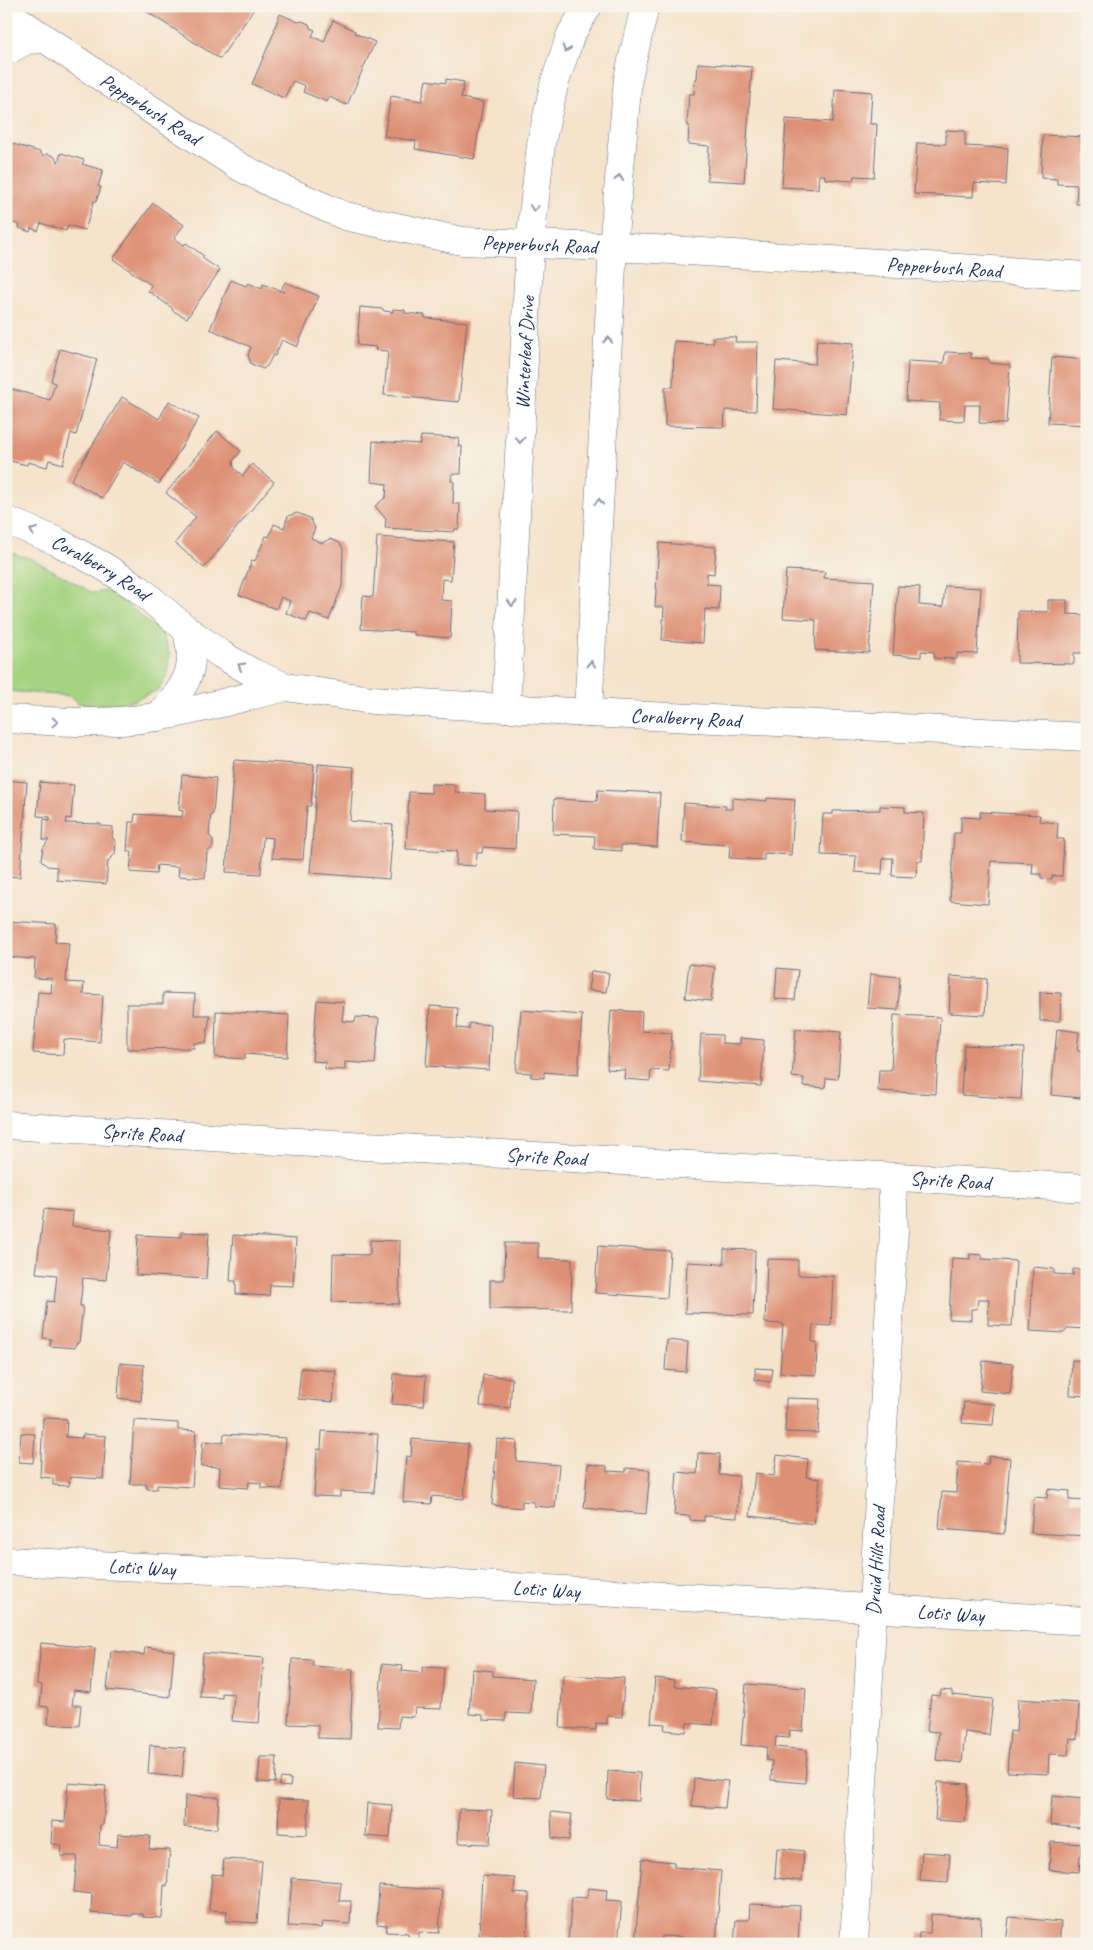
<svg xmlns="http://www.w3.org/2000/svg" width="1093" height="1950" font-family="Caveat,sans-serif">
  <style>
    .green { fill: #a5d381; stroke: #608170 }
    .building { fill: #de9075 }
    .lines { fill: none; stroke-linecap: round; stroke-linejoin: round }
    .minor-casing { stroke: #676e84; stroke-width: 29 }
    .minor { stroke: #fff; stroke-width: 28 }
    .oneway { stroke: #8d97ae }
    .labels { text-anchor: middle; stroke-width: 4; stroke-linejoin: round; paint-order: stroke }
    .street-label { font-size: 20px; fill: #1b2f5e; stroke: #f7f3e8 }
  </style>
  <rect width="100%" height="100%" fill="#f7f3e8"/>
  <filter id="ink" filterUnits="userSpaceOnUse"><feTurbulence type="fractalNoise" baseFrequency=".02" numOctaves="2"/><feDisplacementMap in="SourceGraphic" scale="10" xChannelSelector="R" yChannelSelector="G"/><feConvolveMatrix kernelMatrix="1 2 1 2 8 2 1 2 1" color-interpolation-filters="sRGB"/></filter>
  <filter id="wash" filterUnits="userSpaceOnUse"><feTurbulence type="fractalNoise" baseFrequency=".0096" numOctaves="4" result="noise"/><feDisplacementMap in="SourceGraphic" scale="20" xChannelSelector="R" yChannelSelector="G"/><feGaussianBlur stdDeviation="1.12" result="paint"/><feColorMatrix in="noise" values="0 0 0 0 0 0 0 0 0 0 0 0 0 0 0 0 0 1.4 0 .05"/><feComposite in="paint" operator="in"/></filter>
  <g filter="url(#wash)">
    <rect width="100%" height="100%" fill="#f5e3cb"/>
    <path class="green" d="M6,551L32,559L93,593L106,591L118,596L162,634L170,654L167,676L158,690L132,701L95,705L78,703L71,696L6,691Z"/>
    <g id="blocks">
      <path class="building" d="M149,6H256L220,59L146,11Z
        M280,14L298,22L302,21L309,24L310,28L315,30L312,36L324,42L333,20L355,31L354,33L375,42L347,105L329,97L327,102L303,92L305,86L293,81L284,98L252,84L275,30L274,29Z
        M698,63L752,67L744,182L707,180L709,146L688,144L689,125H687L689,94H694L695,79H697Z
        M446,79L464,82L461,98L483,102L474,159L415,149L416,141L384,136L391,96L422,101L426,80L446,83Z
        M835,89L872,92L870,124H877L874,177L854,176L853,181L825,179V175H819L818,189L782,187L786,119L833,122Z
        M946,130L965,131V146L1008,148L1006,185L974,183L973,197L914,194L917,143L946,144Z
        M1043,135L1087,137V204H1076L1077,185L1057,184V179L1041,178Z
        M10,143L40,152L43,156L47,154L54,156L58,162L61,153L84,160L82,164L103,170L98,187H101L96,202L94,201L85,230L68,225L66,231L41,223L38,231L31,228L30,232L19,228L20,225L6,221L8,204H6V154Z
        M153,203L184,225L174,238L184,245L186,243L204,256L202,258L220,270L187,318L173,311L172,308L148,291L151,285L113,259Z
        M231,280L246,286L248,283L262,289L263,284L284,292L282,288L285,282L319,296L297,347L282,340L275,356L273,355L267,366L263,369L251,364L248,355L251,347L210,329Z
        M360,307L383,309L384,311L393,312V309L405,310V313L425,315V318L467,322L459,402L384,395L388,351L375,350L376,347L357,345Z
        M713,337H736L735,342H758L756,411L725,410L724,427L665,426V387H673L674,341L713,343Z
        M817,340L853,343L847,415L773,409L776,361L815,364Z
        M60,349L97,359L76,435L71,433L63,464L49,460L47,467L28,462L27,465L6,460V395L8,388L50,400L55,383L51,381Z
        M945,352L971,353V358L989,359V363L1010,365L1006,424L979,423L980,405H965L964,421L939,420L940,403L906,401L908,361L944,363Z
        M1052,357L1087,360V425L1048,423Z
        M122,397L159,419L169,401L199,418L159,484L123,462L102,498L71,480Z
        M217,431L241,451L233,461L234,468L243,476L252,464L274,482L204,568L175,543L196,517L166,493Z
        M421,436L459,438L458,446H462L461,474H452L451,481H454L453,504H460L459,529H455L454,532L385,528L386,519L375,506L386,497L387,484L371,482L373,441L420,444Z
        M297,513L310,518L315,528L311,538L322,543L330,539L340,543L343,549L342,586L329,620L310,613L306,621L286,613L290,601L281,597L276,609L239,595L252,560L255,561L266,536L269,537L274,524L284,528L288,516Z
        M377,537L454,542L451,580L442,579L441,600L452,601L450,638L414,635V632L361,629L363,596L373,597Z
        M659,543L716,547L714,574L707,573V584L720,585L719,610L705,609L703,643L662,640L664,607H655Z
        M786,570L825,572L824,578L874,581L869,653L815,650L816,620L783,618Z
        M898,586L920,587L919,605L943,607L945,586L981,588L977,654L957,653V659L934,658V652L921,651V657L893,655Z
        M1048,600H1067V614L1087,615V653H1074V664L1017,663L1018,611L1048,612Z
        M234,760L314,765L311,806H307L303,860L272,858L273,838L263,837L261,874L226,872Z
        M318,764L354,767L350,821L393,825L389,879L310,873Z
        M182,775L216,778L213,814L211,815L209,835L213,840V847L207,852L205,878L178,876L179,867L157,865L156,874L130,872L132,851H127L129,822H134L135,814L182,817L183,811L179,810Z
        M6,780L27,782L20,877L6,876Z
        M40,782L74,785L71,819L67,818L66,823L101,824V826L113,827L112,837L116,842L115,854L108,861L106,884L57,880V867L47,866L41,860L43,848L49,840H43L44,819L50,820V817L37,816Z
        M431,784L455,785V792L485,794V809L517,811L515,849L483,847L482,853H477L476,866L456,865L457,851L406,849L409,792L431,793Z
        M598,790L660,793L657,847L621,845V851L594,849L595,836L553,834L554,799L597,801Z
        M732,798L767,801V798L795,800L791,855L764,853V860L729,858L730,845L682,842L684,803L726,806L725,809H732Z
        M880,806L905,807V812L924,813L922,861H917L916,877L892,876L893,858H883L882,874L855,872L856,856L821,855L823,814H833V811L880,810Z
        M980,812L1040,815L1039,821L1058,823L1057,839H1064L1062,876H1052V879L1041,878V874H1032L1033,863L991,861L988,904L950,901L954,833H961V817L980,818Z
        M6,921L56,924L55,942L69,943L66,982L84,983L83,994L103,995L100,1042L64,1039L63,1055L33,1053L38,992L51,993L52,979L34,978L35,959L6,957Z
        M689,964L715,967L711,1001L685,998Z
        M777,968L798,970L795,1000L775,999Z
        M591,971L609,973L606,992L588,990Z
        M870,974L900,977L898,1010L867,1008Z
        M951,976L987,979L985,1015L949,1013Z
        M1040,992L1061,993L1060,1021H1040Z
        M163,993L195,994L194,1015H210L206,1043H194V1048L127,1049V1004H163Z
        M317,1000L344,1002L342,1021L355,1022L356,1017L379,1018L375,1064L345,1062V1070L325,1069V1062L312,1061Z
        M430,1006L458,1008L457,1028L469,1029V1023L491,1025L489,1070L426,1066Z
        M521,1010L582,1015L578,1075L544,1072V1078L531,1077V1073L516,1072Z
        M611,1010L642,1012L641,1031L672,1033L669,1071L651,1070L650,1081L624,1079L625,1070L607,1069Z
        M216,1011L289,1015L287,1057L245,1054V1059L215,1057Z
        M894,1015L940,1017L936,1094L878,1091L879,1070H891Z
        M796,1029L841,1032L838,1079L826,1078L825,1088L803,1086L804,1078L792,1077Z
        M1057,1029L1079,1032L1077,1050L1087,1051V1092L1081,1091V1098L1051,1095Z
        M701,1034L722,1035V1043L740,1044V1038L764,1040L761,1086L698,1081Z
        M964,1045L1024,1048L1021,1099L961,1095Z
        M44,1209L73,1212L72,1226L111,1230L106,1280L83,1278L80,1306H83L79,1343H76L75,1348L50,1346L51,1339L43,1338L47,1301L54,1302L57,1275L36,1273Z
        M181,1232L209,1233L206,1279L136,1275L138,1235L181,1237Z
        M233,1235L296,1239L293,1286L270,1285L269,1296L236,1294V1281H230Z
        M370,1240L400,1241L399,1304L332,1302L333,1254L370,1255Z
        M505,1243H538V1258L572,1259L571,1310L490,1309V1280H504Z
        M598,1246L670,1251L667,1298L595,1293Z
        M724,1249L755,1250L753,1315L685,1313L687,1262L724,1264Z
        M970,1254L982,1255V1259L1016,1261L1012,1326L988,1325L989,1299H978L977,1309H971V1320L949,1319L952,1258L970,1259Z
        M767,1259L798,1260V1275L833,1276L831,1326L813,1325L812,1342H817L816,1375L780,1373L783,1324L765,1323Z
        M1033,1267L1054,1269V1274L1073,1275V1269L1087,1270V1329L1068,1328L1064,1333L1030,1331Z
        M667,1340L688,1342L686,1372L665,1370Z
        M1072,1360L1087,1361V1396L1070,1395Z
        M983,1361L1013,1364L1010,1394L980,1391Z
        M120,1363L144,1365L141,1401L118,1398Z
        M301,1368L336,1371L333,1402L298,1399Z
        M755,1368L773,1369L771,1382L755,1380Z
        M394,1374L426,1376L424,1406L392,1404Z
        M483,1375L512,1378L510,1408L480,1406Z
        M786,1398L820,1399L818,1433L785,1432Z
        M964,1402L995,1404L993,1425L962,1423Z
        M43,1418L67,1419L66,1437L82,1438L83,1434L106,1436L103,1479L70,1477L69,1486L53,1485V1478L40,1477Z
        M134,1420L178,1423V1430L196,1431L192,1487L157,1485V1489H147V1484H130Z
        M322,1431L378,1434L374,1493L340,1491V1497L314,1496L317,1449L321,1450Z
        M21,1433L35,1434L33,1463L19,1462Z
        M224,1434L286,1438L282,1489L261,1488V1483L249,1482L248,1488L219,1486L220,1467L201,1466L203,1441L223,1443Z
        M412,1439L468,1444L464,1499L432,1496L431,1504L403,1502L406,1456L411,1457Z
        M497,1439L517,1441L516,1461L559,1465L555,1508L534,1506V1502L522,1501V1508L492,1505Z
        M698,1453L720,1454L719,1475L739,1476L737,1518L704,1516V1521L690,1520V1516L674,1515L677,1472L697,1474Z
        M777,1455L808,1459L806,1477L820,1479L814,1524L750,1516L755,1473L774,1476Z
        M989,1456L1010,1458L1004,1534L939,1529L942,1492L956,1493L958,1462L988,1464Z
        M588,1464L607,1466V1471L626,1472V1468L650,1470L646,1514L584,1508Z
        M1048,1489L1070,1491L1069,1500L1087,1501V1536L1031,1533L1034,1497L1047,1498Z
        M41,1643L95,1648L91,1692L74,1690L72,1705H81L79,1726L48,1724L49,1707L40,1706L42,1685L37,1684Z
        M145,1647L174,1651L170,1697L107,1690L111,1651L144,1655Z
        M203,1653L264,1658L259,1723L232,1721L234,1694L222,1693V1698L200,1697Z
        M292,1659L313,1660V1666L353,1669L350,1739L318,1738V1725L288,1724Z
        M382,1664L403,1666L402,1671L422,1673L423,1667L444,1668L441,1709L415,1708L414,1717L399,1716L398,1728L378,1727Z
        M472,1669L493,1671V1676L533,1679L531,1714L506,1713L505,1721L483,1720V1715L469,1714Z
        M563,1675L624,1678L622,1717L607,1716V1724L596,1723V1730L560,1728Z
        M655,1678L675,1680L674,1686L716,1690L713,1725L687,1723L686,1732L664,1730L665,1724L651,1723Z
        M746,1684L806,1688L803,1731L790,1730L789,1738L776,1737L775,1747L807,1750L805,1783L771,1780L772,1761L766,1760L767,1747L741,1745Z
        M941,1690L952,1691V1695L993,1699L989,1735L965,1732L962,1763L936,1760L939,1732L927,1731L931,1695L940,1696Z
        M1018,1699L1079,1703L1077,1739L1070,1738L1068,1755L1049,1754L1048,1774L1007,1772L1010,1731L1016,1732Z
        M150,1745L185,1748L182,1777L148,1774Z
        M260,1757H277L275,1783L258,1782Z
        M515,1763L544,1766L541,1798L513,1796Z
        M608,1771L640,1773L639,1801L607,1799Z
        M281,1778L291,1779L290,1787L279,1786Z
        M694,1778L728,1781L725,1808L692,1806Z
        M938,1782L968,1784L965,1822L935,1820Z
        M68,1783L106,1786L103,1825H100L99,1845L117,1847L118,1834L150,1836L149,1849L170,1850L167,1886L164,1885L162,1918L143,1917V1914H132V1916L91,1913L92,1894L74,1892L77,1856H61L62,1845L51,1844L52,1821L65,1822Z
        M185,1796L219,1797L217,1829L184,1827Z
        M1052,1796L1084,1799L1081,1828L1050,1825Z
        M279,1799L309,1800L307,1835L278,1833Z
        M367,1803L392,1805L390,1838L365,1836Z
        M459,1809L492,1810L490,1844L458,1843Z
        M551,1812L572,1814L569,1840L552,1838Z
        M1051,1842L1081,1844L1079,1872L1049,1870Z
        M777,1848L804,1851L802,1881L775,1878Z
        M922,1852L950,1854L948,1883L920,1881Z
        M224,1859L262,1861L257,1923L226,1921L227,1911L209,1910L212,1874L222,1875Z
        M642,1859L674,1862V1867L721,1871L716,1944H681L682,1937L662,1936L661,1944H635Z
        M482,1876L515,1878L514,1893L529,1894L527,1939L508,1937L507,1944H497L498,1937L479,1936Z
        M292,1878L341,1882L339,1901H351L350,1924L322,1922L321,1928L288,1926Z
        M379,1886L442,1890L439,1933L419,1932V1939L408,1938V1933L386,1932L387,1925L377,1924Z
        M588,1888L607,1890L606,1900L622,1901L618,1944L568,1941L572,1897L587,1898Z
        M750,1904L800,1906L798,1944H734L736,1920H749Z
        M931,1914L981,1918L980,1944H918L919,1933H930Z
        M1009,1917L1061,1922L1059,1944H1006Z"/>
    </g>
  </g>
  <g filter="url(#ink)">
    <use href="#blocks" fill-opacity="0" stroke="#676e84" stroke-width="1"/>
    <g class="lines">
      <defs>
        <g id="minor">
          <path id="s1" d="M6,12L107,81L240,167L283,189L345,216L462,241L655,249L1087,276"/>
          <path d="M6,51L27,40L44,39"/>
          <path id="s2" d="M6,520L56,541L103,566L139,589L187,630L222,655L253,673L286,687L372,700L588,713L1087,737"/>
          <path id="s3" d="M506,708L530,243L541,144L554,85L571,34L588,6"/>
          <path d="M588,713L613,247L628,78L645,6"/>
          <path d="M158,717C173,700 192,681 191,657C191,648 188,638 187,630"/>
          <path d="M6,719C48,721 90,724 132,720C184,715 235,699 286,687"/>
          <path id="s4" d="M6,1125L1087,1188"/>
          <path id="s5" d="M6,1561L277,1573L1087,1621"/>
          <path id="s6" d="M854,1944L894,1231L892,1177"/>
        </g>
      </defs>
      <use href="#minor" class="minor-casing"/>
      <use href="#minor" class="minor"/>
    </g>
    <defs><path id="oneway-chevron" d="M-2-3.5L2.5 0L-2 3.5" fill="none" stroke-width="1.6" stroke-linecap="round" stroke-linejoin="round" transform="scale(1.25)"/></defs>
    <g class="oneway">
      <use href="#oneway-chevron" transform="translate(566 49) rotate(109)"/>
      <use href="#oneway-chevron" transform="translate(619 178) rotate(-85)"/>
      <use href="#oneway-chevron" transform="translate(534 208) rotate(96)"/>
      <use href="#oneway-chevron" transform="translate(608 340) rotate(-87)"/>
      <use href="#oneway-chevron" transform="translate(520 440) rotate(93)"/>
      <use href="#oneway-chevron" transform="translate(599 502) rotate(-87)"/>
      <use href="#oneway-chevron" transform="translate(33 531) rotate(-156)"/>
      <use href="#oneway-chevron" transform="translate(512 603) rotate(93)"/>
      <use href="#oneway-chevron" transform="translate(591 664) rotate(-87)"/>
      <use href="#oneway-chevron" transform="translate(241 666) rotate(-150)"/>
      <use href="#oneway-chevron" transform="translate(55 722) rotate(3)"/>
    </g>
  </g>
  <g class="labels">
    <g class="street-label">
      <text dy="7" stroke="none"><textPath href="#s1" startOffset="174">Pepperbush Road</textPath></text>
      <text dy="7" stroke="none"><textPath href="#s1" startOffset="594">Pepperbush Road</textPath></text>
      <text dy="7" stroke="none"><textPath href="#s1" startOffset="999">Pepperbush Road</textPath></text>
      <text dy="7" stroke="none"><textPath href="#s3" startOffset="356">Winterleaf Drive</textPath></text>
      <text dy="7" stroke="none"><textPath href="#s2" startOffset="106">Coralberry Road</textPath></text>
      <text dy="7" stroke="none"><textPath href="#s2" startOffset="729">Coralberry Road</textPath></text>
      <text dy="7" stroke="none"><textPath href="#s4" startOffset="136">Sprite Road</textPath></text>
      <text dy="7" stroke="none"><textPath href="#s4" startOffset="541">Sprite Road</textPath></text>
      <text dy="7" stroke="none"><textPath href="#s4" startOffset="946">Sprite Road</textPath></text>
      <text dy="7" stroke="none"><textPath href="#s6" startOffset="384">Druid Hills Road</textPath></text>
      <text dy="7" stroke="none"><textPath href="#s5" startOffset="136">Lotis Way</textPath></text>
      <text dy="7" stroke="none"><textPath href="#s5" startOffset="541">Lotis Way</textPath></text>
      <text dy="7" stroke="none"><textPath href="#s5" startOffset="946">Lotis Way</textPath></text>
    </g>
  </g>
  <rect width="1093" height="1950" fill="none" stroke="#f7f3e8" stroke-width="25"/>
</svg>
